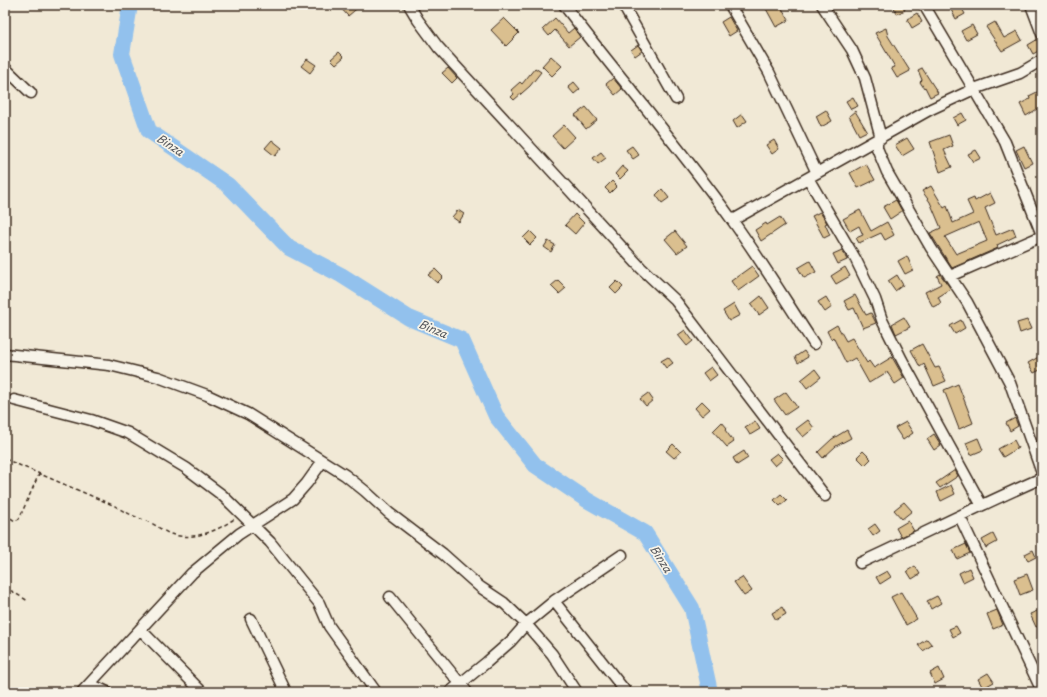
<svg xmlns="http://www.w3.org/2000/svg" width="1047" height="697" font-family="'Playpen Sans',sans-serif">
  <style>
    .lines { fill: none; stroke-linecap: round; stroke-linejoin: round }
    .river { stroke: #92c1ed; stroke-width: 16 }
    .building { fill: #dabf8f; stroke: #3b2a1e; fill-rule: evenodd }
    .minor-casing { stroke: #3b2a1e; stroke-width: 13 }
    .path { stroke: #3b2a1e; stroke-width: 1.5; stroke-dasharray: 4 3; stroke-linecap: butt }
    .minor { stroke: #f7f3e8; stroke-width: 10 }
    .labels { text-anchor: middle; stroke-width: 3.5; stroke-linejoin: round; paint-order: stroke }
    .water-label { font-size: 11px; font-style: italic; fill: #55575c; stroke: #f7f3e8 }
  </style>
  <rect width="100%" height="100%" fill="#f1e9d6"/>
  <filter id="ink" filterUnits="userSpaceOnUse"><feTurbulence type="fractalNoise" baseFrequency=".025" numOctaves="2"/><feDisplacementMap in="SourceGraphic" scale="8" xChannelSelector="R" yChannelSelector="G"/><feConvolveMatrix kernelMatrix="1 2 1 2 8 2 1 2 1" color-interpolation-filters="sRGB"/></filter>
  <g filter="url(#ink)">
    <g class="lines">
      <path class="river" d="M130,5L122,54L149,131L228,185L289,248L341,275L409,318L462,340L496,416L535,465L587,500L645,533L692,608L710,692"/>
    </g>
    <path class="building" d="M338,5H361L348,16Z
      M764,5H780L789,20L776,27Z
      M893,5H903L905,10L897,14Z
      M956,5H960L965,14L956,19L950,8Z
      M917,13L922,22L912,28L907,19Z
      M729,17L737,31L729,36L721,22Z
      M504,18L519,33L506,46L491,30Z
      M555,18L568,33L574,28L580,37L569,46L555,30L549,36L543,29Z
      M995,22L1004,38L1017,31L1022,40L1002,51L986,27Z
      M972,25L977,34L966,40L961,31Z
      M886,28L888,36L910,71L897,78L891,68L895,67L875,33Z
      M1038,39L1042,43V49L1033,54L1028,45Z
      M638,45L642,51L635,56L631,50Z
      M339,52L344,57L336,64L331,59Z
      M551,56L562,66L552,76L542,66Z
      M307,59L316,65L310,73L301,66Z
      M448,68L457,78L452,83L442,73Z
      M535,68L541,72L530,86L514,100L511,97L514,94L511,90L520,82L522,84Z
      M922,68L938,93L930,97L925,87L924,88L920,82L922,80L918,70Z
      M613,78L622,89L615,95L606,84Z
      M574,82L580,89L574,94L568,87Z
      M1039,91L1042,97V106L1026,116L1020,104L1030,99L1029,96Z
      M853,97L858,106L851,109L846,101Z
      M586,107L597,120L586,129L575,115Z
      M826,110L832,121L821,127L816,116Z
      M855,111L867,131L859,135L849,116Z
      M962,113L966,120L957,125L953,118Z
      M742,114L747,121L737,128L733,121Z
      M564,125L575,137L563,148L552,136Z
      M949,135L953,146L944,150L952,167L940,172L930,142Z
      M907,138L914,149L902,156L895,145Z
      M272,140L282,148L275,156L265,148Z
      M774,140L779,149L772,154L766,145Z
      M632,146L639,155L633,159L626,150Z
      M1024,146L1032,163L1024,167L1016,150Z
      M976,150L981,158L973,162L968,154Z
      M601,152L606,158L598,164L593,158Z
      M866,164L875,180L858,188L850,173Z
      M622,166L628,171L620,179L615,174Z
      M612,181L617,186L610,193L605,188Z
      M931,186L944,208L947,206L953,223L973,214L967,201L974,198L975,201L990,193L995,203L985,208L996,235L1013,228L1016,236L997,245L998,248L952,268L930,233L941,228L930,202L922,191ZM979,222L987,241L956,254L945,237Z
      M662,189L669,198L662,203L656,195Z
      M896,200L902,211L890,219L883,207Z
      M458,210L464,214L459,222L452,217Z
      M860,210L871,231L887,222L894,235L885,240L881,233L859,243L856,238L863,235L859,226L850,231L843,219Z
      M820,212L827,223L825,224L830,235L824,238L812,216Z
      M575,214L584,223L575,234L565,225Z
      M780,217L785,225L761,241L755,230L766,223L767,225Z
      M530,231L537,238L530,245L523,238Z
      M675,231L687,246L677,253L665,239Z
      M548,241L555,245L551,252L544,247Z
      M842,250L847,260L838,264L833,254Z
      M907,256L913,270L905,274L898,261Z
      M810,261L816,272L804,278L798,268Z
      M752,266L759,276L738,291L731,281Z
      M845,267L850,276L836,284L831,276Z
      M435,269L443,277L437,283L428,275Z
      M940,274L951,289L938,297L941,303L933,307L925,292L941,284L937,276Z
      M897,275L903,285L895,291L888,281Z
      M558,280L566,288L559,294L551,286Z
      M617,281L623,287L616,294L610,288Z
      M855,295L866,315L871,313L876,323L863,328L854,308L849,310L844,301Z
      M761,296L769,308L759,315L751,304Z
      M826,297L832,307L825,312L818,302Z
      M734,304L740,315L729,321L723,311Z
      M904,317L910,327L896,334L892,324Z
      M961,320L965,328L955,334L950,326Z
      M1027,320L1031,329L1020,333L1017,323Z
      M837,325L846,341L852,338L867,363L869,361L874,368L892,357L904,378L895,384L887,372L869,383L855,358L846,363L833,337L831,339L827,331Z
      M685,330L693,341L687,346L678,335Z
      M922,344L935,368L939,367L946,381L934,386L924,364L920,367L911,350Z
      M804,351L808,357L798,363L795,357Z
      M1042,355V369L1034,373L1028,363Z
      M668,357L673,363L666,368L661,361Z
      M711,367L717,375L709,381L703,373Z
      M815,369L821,377L807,388L801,380Z
      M958,384L973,423L959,429L944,390Z
      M786,392L797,407L785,415L774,400Z
      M648,393L653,400L646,406L640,399Z
      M702,401L710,409L702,416L695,408Z
      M1015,418L1018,426L1010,431L1006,423Z
      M808,420L814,428L803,437L796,429Z
      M755,421L760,429L750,435L745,427Z
      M722,422L727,428L725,430L734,442L727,447L713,431Z
      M906,422L913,433L903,440L895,428Z
      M847,430L851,438L836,446L823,458L818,452L832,439Z
      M934,434L941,445L934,450L927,439Z
      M978,438L983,450L971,455L966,443Z
      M1014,440L1018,448L1003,457L998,449Z
      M673,444L681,452L674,458L666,451Z
      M744,451L748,458L737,465L733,458Z
      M863,451L871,459L865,465L857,457Z
      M777,453L783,459L775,466L769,459Z
      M955,470L958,476L940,488L936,483Z
      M951,485L955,494L941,501L937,492Z
      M781,494L787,500L780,506L774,500Z
      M904,502L912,511L902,519L894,510Z
      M908,521L914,531L901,537L896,528Z
      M875,524L880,531L873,536L868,529Z
      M993,534L997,542L986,548L982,540Z
      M966,544L970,553L957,559L953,550Z
      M1033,550L1036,557L1028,561L1025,554Z
      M915,566L920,574L912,579L907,571Z
      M969,568L973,577L963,582L959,573Z
      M887,571L891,577L880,584L876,577Z
      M1027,574L1033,590L1020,595L1014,579Z
      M742,577L752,591L744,596L734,582Z
      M901,592L917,619L906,625L891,597Z
      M937,596L941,603L931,609L927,601Z
      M782,607L786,614L776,620L772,613Z
      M1042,609V625L1036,627L1030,614Z
      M997,610L1003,625L993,629L987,614Z
      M956,626L960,633L953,637L949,629Z
      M927,639L932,645L923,651L918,645Z
      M939,668L944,679L935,684L930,673Z
      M988,673L994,682L983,688L978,679Z"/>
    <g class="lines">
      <defs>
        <path id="minor" d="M409,5L418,20L438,47L641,268L675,300L825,496
          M564,5C619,77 679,146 732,220C761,260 787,303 814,344
          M623,5L676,99
          M730,5L769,72L817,173
          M822,5L852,50L865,78L881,138
          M924,5L1005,142L1042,235
          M1031,5L1042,34
          M5,68L31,93
          M877,139V148L887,172L931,248L967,302L1010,383L1042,473
          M808,178L856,260L875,299L882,320L902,360L981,504
          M733,220L931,109L974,89L1020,73L1042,60
          M950,276L1042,236
          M5,354L109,365L158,377L207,395L248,414L345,475L365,491L389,513L443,554L480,587L504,603L526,624L552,654L577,692
          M14,400L91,420L128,433L186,468L222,495L270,542L319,603L329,626L376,692
          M960,517L1042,691
          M860,563C921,535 980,505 1042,478
          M390,597L467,692
          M554,601L626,692
          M251,619L286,692
          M140,629L202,692
          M90,684L107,692
          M82,692L192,573L239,534L293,499L307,483L322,462
          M450,692L487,662L511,641L526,624L554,601L622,555"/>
      </defs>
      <use href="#minor" class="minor-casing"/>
      <path class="path" d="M5,459L115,506C127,514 139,518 151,523C157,526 162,530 168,533C190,542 216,532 234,519
        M5,514L15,521L19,519L39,474
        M5,587L28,601"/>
      <use href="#minor" class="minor"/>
    </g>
  </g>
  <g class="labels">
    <g class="water-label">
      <text transform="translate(170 145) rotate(34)" y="4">Binza</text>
      <text transform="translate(433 329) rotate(23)" y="4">Binza</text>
      <text transform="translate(661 559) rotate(58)" y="4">Binza</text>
    </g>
  </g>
  <rect width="1047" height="697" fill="none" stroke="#f7f3e8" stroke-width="20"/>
  <rect x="10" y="10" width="1027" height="677" fill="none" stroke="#3b2a1e" stroke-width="1.5" filter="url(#ink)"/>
</svg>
